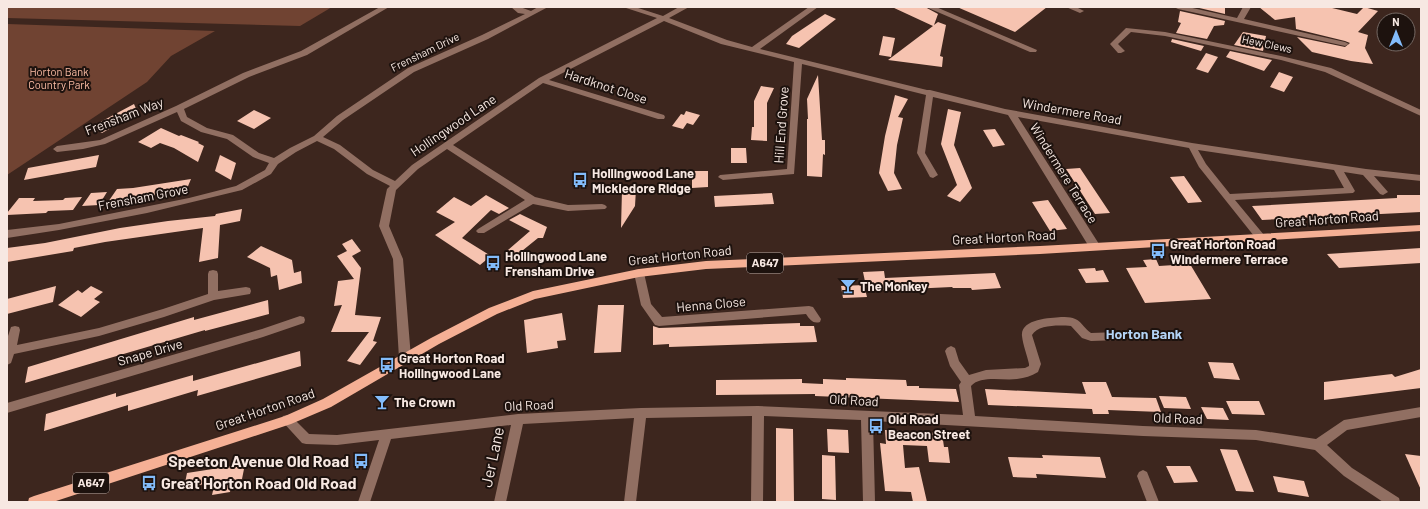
<svg xmlns="http://www.w3.org/2000/svg" width="1428" height="509" font-family="Barlow,sans-serif">
  <style>
    .green { fill: #704332 }
    .building { fill: #f6c3b0 }
    .lines { fill: none; stroke-linecap: round; stroke-linejoin: round }
    .minor { fill: #916f62; fill-rule: evenodd }
    .major { fill: #f5b095; fill-rule: evenodd }
    .labels { text-anchor: middle; stroke-width: 4; stroke-linejoin: round; paint-order: stroke }
    .far-street-label { font-size: 11px; fill: #f7e8e2; stroke: #1d120e }
    .far-park-label { font-size: 11px; fill: #fdbda5; stroke: #1d120e }
    .shield { fill: #1d120e; stroke: #b6a8a2; stroke-width: 1 }
    .shield-label { font-size: 12px; font-weight: bold; fill: #f7e8e2 }
    .street-label { font-size: 13px; fill: #f7e8e2; stroke: #1d120e }
    .poi-label { font-size: 13px; font-weight: bold; fill: #f7e8e2; stroke: #1d120e; text-anchor: start }
    .neighbourhood-label { font-size: 14px; font-weight: bold; fill: #b3d3f6; stroke: #1d120e }
    .near-street-label { font-size: 16px; fill: #f7e8e2; stroke: #1d120e }
    .near-poi-label { font-size: 16px; font-weight: bold; fill: #f7e8e2; stroke: #1d120e; text-anchor: end }
  </style>
  <rect width="100%" height="100%" fill="#3d261e"/>
  <path class="green" d="M7,7H332L300,26L7,18Z
    M7,24L215,31L171,56L147,82L7,175Z"/>
  <path class="building" d="M892,7H925L938,14L934,25L938,22L946,25L940,56L943,57L942,67L888,60L933,26Z
    M957,7H1047L1015,32Z
    M1195,7H1225V14Z
    M1259,7H1328L1357,14L1364,7L1378,11L1358,32L1368,35L1365,48L1373,64L1351,61L1312,52L1297,37L1345,47L1350,43L1345,41L1296,29L1295,17L1275,20Z
    M1180,11L1225,21L1224,25L1214,26L1207,39L1176,33L1181,23L1178,22Z
    M825,14L836,19L799,48L786,44L792,36Z
    M1243,32L1266,36L1263,51L1234,45Z
    M883,36L895,38L891,57L879,55Z
    M1172,39L1204,46L1201,51L1171,42Z
    M1230,51L1272,60L1264,71L1226,57Z
    M1206,53L1218,57L1208,73L1196,69Z
    M1279,72L1293,77L1284,92L1270,87Z
    M818,75L822,140H825V155L823,154L822,177L807,176V119H808L807,99Z
    M761,86L774,88L767,103V141L751,140L752,127H754V101Z
    M895,95L908,99L898,117L903,118L897,145L894,173L902,189L888,191L879,173L885,136Z
    M134,104L138,113L102,133L91,127Z
    M948,109L961,112L954,145L972,188L960,202L947,196L957,185L941,144Z
    M254,110L271,118L254,129L237,121Z
    M686,111L700,115L693,125L687,123L683,129L672,126L681,114L684,115Z
    M161,128L179,136L181,135L199,142L198,143L204,146L198,162L174,148L160,143L151,148L138,142Z
    M995,129L1005,145L993,147L983,130Z
    M731,148H746L747,163H731Z
    M99,155L96,167L24,180L28,168Z
    M220,155L236,163L231,180L215,171Z
    M1080,168L1110,213L1095,214L1066,169Z
    M692,171H708V187L692,188Z
    M1184,176L1202,202L1188,203L1170,177Z
    M191,179L186,191L160,194L132,201L108,202L117,189L133,188Z
    M636,189L635,206L621,228L622,190Z
    M107,192L99,205L82,206L91,193Z
    M772,193L774,204L715,207L714,196Z
    M486,195L509,208L499,214L491,210L462,238L491,256L480,265L435,235L455,222L436,212L454,197L471,206Z
    M1397,195H1421V212L1262,220L1252,206L1397,198Z
    M82,197L73,210L48,211L46,213L7,215V213L19,198H35L33,201L63,200L65,198Z
    M1048,200L1067,229L1050,231L1032,202Z
    M242,209L240,221L220,225L218,258L199,262L203,228L105,242L74,248L73,251L7,262V248L45,243L120,228L168,221L215,216L216,214Z
    M520,214L547,227L543,238H538L517,255L508,250L530,231L509,220Z
    M352,239L361,251L352,256L361,268L355,315L381,317L373,341L377,342L360,365L347,361L369,332H331L342,305L334,306L338,281L354,279L337,256L347,251L342,244Z
    M261,246L292,260L294,273L301,271L302,283L279,290L277,275L271,277L270,268L247,257Z
    M1421,248V263L1339,268L1327,254Z
    M1156,259L1159,266L1190,264L1211,299L1145,303L1126,268L1147,267L1143,260Z
    M1095,268L1096,271L1103,270L1109,282L1086,283L1078,269Z
    M884,271L885,278L995,273L1001,288L972,290L971,288H953L952,287L867,291L863,272Z
    M864,285L867,297L843,298L841,286Z
    M56,286L53,302L7,314V299Z
    M91,286L103,292L94,299L100,302L81,317L58,305L78,290L82,293Z
    M268,300L269,314L205,331V330L25,383L28,367L194,317V320Z
    M598,305H624L621,352L594,353Z
    M562,313L566,340L557,341L558,348L527,353L524,320Z
    M800,323V326H814L817,342L669,347V344L653,345V326L659,328Z
    M300,351L301,366L197,396L198,390L128,411V405L44,431L46,414L116,393V397L193,375V381Z
    M1208,362L1233,363L1240,380L1214,378Z
    M1421,369V388L1324,400V382L1392,374L1395,377Z
    M846,378L906,380L907,386H919V388L956,389L959,402L815,396V394L716,395V380L802,379V383L823,384V379L846,380Z
    M1082,382H1106L1112,397L1156,398L1161,412L1108,410L1109,414H1093L1092,409L988,405L985,389L1086,394Z
    M1159,396L1186,397L1191,409L1164,408Z
    M1226,401H1259L1265,415L1232,414Z
    M1201,407L1223,408L1229,420L1207,419Z
    M776,428L793,429L794,502H776Z
    M827,429L848,430L849,453L828,452Z
    M885,430L942,433L944,447H948L950,463L929,462L927,446L903,445L905,468L919,467L927,502H913L911,492L885,491L880,443L886,444Z
    M1220,449L1237,450L1254,492L1236,491Z
    M1405,454L1421,456V490Z
    M822,455L835,456L836,500L822,499Z
    M1042,455L1100,457L1106,478L1036,474L1037,478L1013,477L1008,457L1043,458Z
    M245,464L242,479L232,481L230,492L212,495L215,482L184,488L187,473Z
    M1166,466H1190L1198,482L1174,483Z
    M1273,476L1304,481L1309,497L1278,492Z"/>
  <g class="lines">
    <path class="minor" d="M380,7H389L307,55L249,77L184,109L187,117L207,128L233,135L259,153L274,158L290,148L314,136L337,116L408,68L482,35L525,14L518,13L511,7H520L531,11L538,7H548L488,39L414,72L343,120L323,137L340,145L373,170L395,181L412,165L539,78L657,18L623,7H635L663,16L679,7H689L669,18L727,40L752,47L809,7H818L760,49L927,90H930L1005,109L1192,143L1366,169L1421,175V181L1374,176L1388,192L1383,195L1380,194L1363,175L1344,172L1355,191L1353,193L1235,200L1264,235L1266,238L1264,241H1258L1199,167L1189,148L1018,117L1099,244L1100,247L1099,250H1091L1008,115L933,97L925,153L938,175L933,178L930,177L917,153L926,95L802,64L794,174L723,180L718,177L720,175L787,169L794,62L721,44L664,21L549,80L664,115L665,117L664,119H658L543,83L453,145L535,197L568,205L602,204L605,205L607,207L605,209L568,211L533,204L484,233H478L476,231L478,229L525,200L447,149L418,169L396,190L389,226L403,259L411,358L409,361L405,363L401,361L399,358L393,259L379,226L387,189L390,186L367,174L334,149L317,141L296,152L278,164L271,174L242,190L147,213L59,230L7,238V230L59,224L189,198L236,186L265,170L269,163L253,157L227,139L201,132L181,121L177,112L105,144L83,149L57,152L53,149L57,146L100,140L176,106L243,73L301,51ZM1198,150L1334,170L1344,188L1230,194L1206,164Z
      M926,7H936L1037,50L1036,52H1030Z
      M1066,7H1076L1084,11L1080,13Z
      M1174,7H1188L1237,18L1243,7H1251L1244,19L1345,42L1349,44L1345,46L1178,9Z
      M1126,28L1165,32L1281,56L1331,68L1421,110V116L1325,72L1281,60L1165,36L1131,32L1118,44L1125,51L1121,53H1118L1110,44Z
      M639,269L643,270L644,273L651,304L662,317L809,306L813,307L821,319L820,322C813,324 810,320 806,314L659,326L655,325L641,305L634,273L635,270Z
      M213,270L217,271L218,274V291L246,287L250,288L251,291L250,294L214,300L164,317L99,336L14,354L11,363L7,365V339L11,327L15,326L19,327L20,330L17,345L99,328L163,309L208,294V274L209,271Z
      M300,316L304,317L305,320L304,323L263,337L7,413V403L262,329Z
      M1061,317C1082,317 1078,323 1091,333L1119,332L1123,333L1124,336L1123,339L1119,340L1091,341L1082,338L1071,326C1061,325 1038,324 1032,335L1041,364L1038,372C1031,376 1025,378 1017,379C1003,381 981,375 971,386L975,416L1143,426L1256,430L1316,439L1344,420L1421,407V417L1347,430L1327,445L1352,468L1399,498L1400,502H1383L1344,476L1315,450L1256,440L1143,436L873,421L875,502H863L861,420L764,416L763,502H751L752,416L646,418L636,502H624L634,418L523,424L506,502H494L511,425L391,439L370,502H358L379,440L337,445L306,444L302,443L281,420L283,416L287,415L291,416L309,434L337,435L518,414L641,408L758,406L963,415L959,385L961,382L950,366L945,351L947,348L951,346L955,348L959,361L969,375L986,370L1025,368L1029,366V364C1027,355 1023,345 1022,336C1020,319 1050,318 1061,317Z
      M1143,470L1147,472L1159,502H1147L1137,476L1139,472Z"/>
    <path class="major" d="M1421,225V231L1040,254L706,269L639,277L535,299L497,314L439,344L331,407L291,424L53,502H28L29,498L34,496L285,416L323,399L431,338L489,308L533,291L639,269L706,261L1040,246Z"/>
  </g>
  <defs>
    <symbol id="bus-bare" viewBox="-9 -9 18 18"><path d="M-5-6H5V4H4V6H2V4H-2V6H-4V4H-5ZM-3.5-4V0h7V-4ZM-3.5 1.2v1.5H-2V1.2ZM2 1.2v1.5H3.5V1.2Z" fill="#83bcfb" stroke="#1d120e" stroke-width="2.5" paint-order="stroke"/></symbol>
    <symbol id="bar-bare" viewBox="-9 -9 18 18"><path d="M-6-5H6L.8 .8V4.5H3.5V6h-7V4.5H-.8V.8Z" fill="#83bcfb" stroke="#1d120e" stroke-width="2.5" paint-order="stroke"/></symbol>
  </defs>
  <g fill-rule="evenodd">
    <use href="#bus-bare" x="569" y="169" width="22" height="22"/>
    <use href="#bus-bare" x="1147" y="240" width="22" height="22"/>
    <use href="#bus-bare" x="482" y="252" width="22" height="22"/>
    <use href="#bar-bare" x="837" y="275" width="22" height="22"/>
    <use href="#bus-bare" x="376" y="354" width="22" height="22"/>
    <use href="#bar-bare" x="371" y="391" width="22" height="22"/>
    <use href="#bus-bare" x="865" y="415" width="22" height="22"/>
    <use href="#bus-bare" x="350" y="450" width="22" height="22"/>
    <use href="#bus-bare" x="138" y="472" width="22" height="22"/>
  </g>
  <g class="labels">
    <g class="far-street-label">
      <text transform="translate(1267 44) rotate(12)" y="4">Hew Clews</text>
      <text transform="translate(425 52) rotate(-26)" y="4">Frensham Drive</text>
    </g>
    <g class="far-park-label">
      <text x="59" y="76">Horton Bank<tspan x="59" dy="13">Country Park</tspan></text>
    </g>
    <g class="shield">
      <rect x="747" y="253" width="36" height="20" rx="3"/>
      <rect x="73" y="473" width="36" height="20" rx="3"/>
    </g>
    <g class="shield-label">
      <text x="765" y="267">A647</text>
      <text x="91" y="487">A647</text>
    </g>
    <g class="street-label">
      <text transform="translate(606 86) rotate(18)" y="5">Hardknot Close</text>
      <text transform="translate(1072 111) rotate(10)" y="5">Windermere Road</text>
      <text transform="translate(124 116) rotate(-21)" y="5">Frensham Way</text>
      <text transform="translate(453 125) rotate(-34)" y="5">Hollingwood Lane</text>
      <text transform="translate(781 125) rotate(-86)" y="5">Hill End Grove</text>
      <text transform="translate(1064 173) rotate(58)" y="5">Windermere Terrace</text>
      <text transform="translate(143 197) rotate(-11)" y="5">Frensham Grove</text>
      <text transform="translate(1327 219) rotate(-4)" y="5">Great Horton Road</text>
      <text transform="translate(1004 237) rotate(-3)" y="5">Great Horton Road</text>
      <text transform="translate(680 255) rotate(-6)" y="5">Great Horton Road</text>
      <text transform="translate(711 304) rotate(-5)" y="5">Henna Close</text>
      <text transform="translate(150 352) rotate(-16)" y="5">Snape Drive</text>
      <text transform="translate(854 400) rotate(3)" y="5">Old Road</text>
      <text transform="translate(529 405) rotate(-3)" y="5">Old Road</text>
      <text transform="translate(265 409) rotate(-19)" y="5">Great Horton Road</text>
      <text transform="translate(1178 418) rotate(2)" y="5">Old Road</text>
    </g>
    <g class="poi-label">
      <text x="592" y="178">Hollingwood Lane<tspan x="592" dy="15">Mickledore Ridge</tspan></text>
      <text x="1170" y="249">Great Horton Road<tspan x="1170" dy="15">Windermere Terrace</tspan></text>
      <text x="505" y="261">Hollingwood Lane<tspan x="505" dy="15">Frensham Drive</tspan></text>
      <text x="860" y="291">The Monkey</text>
      <text x="399" y="363">Great Horton Road<tspan x="399" dy="15">Hollingwood Lane</tspan></text>
      <text x="394" y="407">The Crown</text>
      <text x="888" y="424">Old Road<tspan x="888" dy="15">Beacon Street</tspan></text>
    </g>
    <g class="neighbourhood-label">
      <text x="1144" y="339">Horton Bank</text>
    </g>
    <g class="near-street-label">
      <text transform="translate(492 457) rotate(-78)" y="6">Jer Lane</text>
    </g>
    <g class="near-poi-label">
      <text x="349" y="467">Speeton Avenue Old Road</text>
      <text x="161" y="489" text-anchor="start">Great Horton Road Old Road</text>
    </g>
  </g>
  <rect width="1428" height="509" fill="none" stroke="#f7e8e2" stroke-width="16"/>
  <g transform="translate(1396 32)"><circle r="19" fill="#1d120e" stroke="#746863"/>
  <path d="M0-3L7 15L0 10L-7 15Z" fill="#83bcfb"/>
  <text y="-6" font-size="11" font-weight="bold" text-anchor="middle" fill="#f7e8e2">N</text>
  </g>
</svg>
